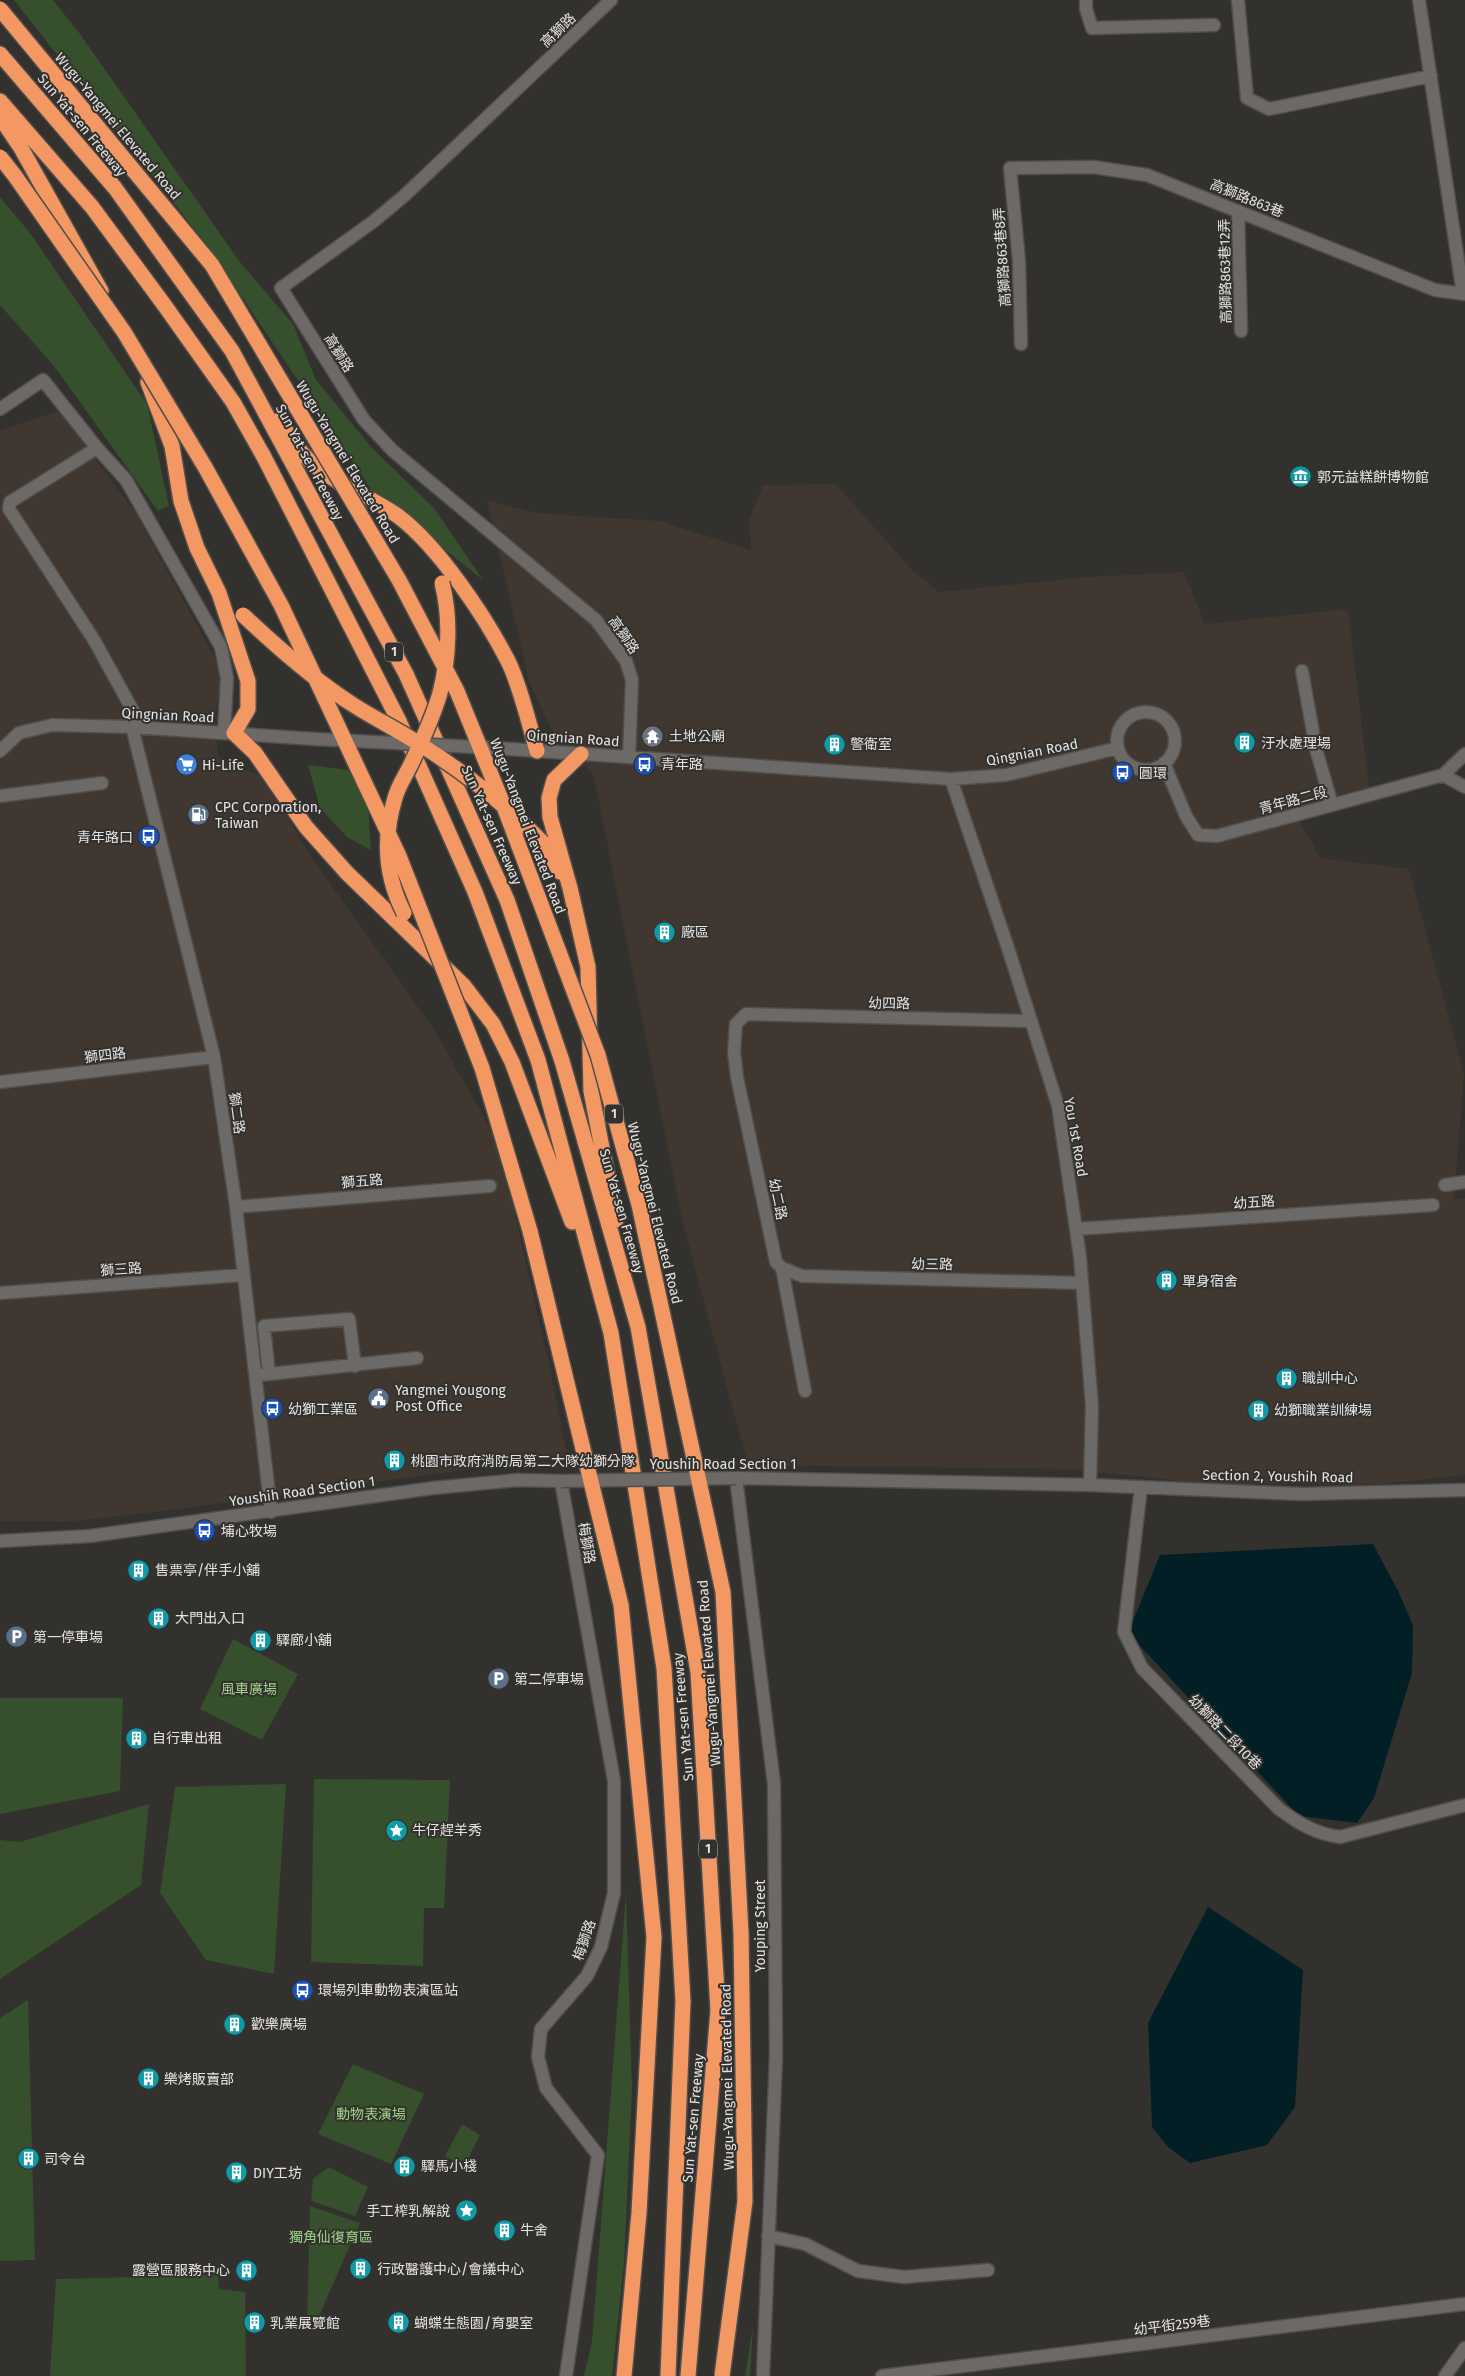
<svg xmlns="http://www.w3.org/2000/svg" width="1465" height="2376" font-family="'Fira Sans','Noto Sans TC',sans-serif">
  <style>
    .built { fill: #3f3730 }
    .green { fill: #364f2c }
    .water { fill: #021f25 }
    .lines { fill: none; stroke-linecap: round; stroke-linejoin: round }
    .minor-casing { stroke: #504e4c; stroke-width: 15 }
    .highway-casing { stroke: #504e4c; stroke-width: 18 }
    .minor { stroke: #6c6966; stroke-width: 12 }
    .highway { stroke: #f39862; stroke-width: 15 }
    .minor-bridge-casing { stroke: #504e4c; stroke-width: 15; stroke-linecap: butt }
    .highway-bridge-casing { stroke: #504e4c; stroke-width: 18; stroke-linecap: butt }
    .minor-bridge { stroke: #6c6966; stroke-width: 12 }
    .highway-bridge { stroke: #f39862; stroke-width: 15 }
    .labels { text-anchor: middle; stroke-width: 4; stroke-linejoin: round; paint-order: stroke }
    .shield { fill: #33312e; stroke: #b0aeac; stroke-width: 1 }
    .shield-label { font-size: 12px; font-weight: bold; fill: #e5e3e2 }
    .street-label { font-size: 14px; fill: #e5e3e2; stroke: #33312e }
    .poi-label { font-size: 14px; fill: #e5e3e2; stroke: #33312e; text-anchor: start }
    .park-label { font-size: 14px; fill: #9dd586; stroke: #33312e }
  </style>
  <rect width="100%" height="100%" fill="#33312e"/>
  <path class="built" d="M59,411L134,510L222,671L215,716L218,757L262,777L319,868L435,1031L499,1144L552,1378L567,1456L164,1511L66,1522L0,1521V430Z
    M836,484L911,569L939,592L1089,577L1184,572L1205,624L1348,609L1369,787L1293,808L1320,858L1409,869L1464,1074L1454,1199L1465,1198V1475L1379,1484L1202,1483L1068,1469L748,1465L682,1220L594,776L550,727L529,681L487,500L535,513L659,521L751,550L749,520L763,485Z"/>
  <path class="green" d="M14,0H53L80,34L240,262L293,324L316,380L372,448L434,508L483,580L373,492L207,245Z
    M0,197L30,233L147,404L169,506L158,511L54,366L0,305Z
    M308,765L348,770L368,805L371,850L347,837L320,808Z
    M233,1639L298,1674L262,1740L200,1709Z
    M0,1698H123L120,1791L0,1814Z
    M314,1779L450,1780L444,1908H424L423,1966L311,1962Z
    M286,1784L274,1974L206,1960L160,1893L175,1787Z
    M149,1804L141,1885L0,1979V1840L20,1842Z
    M626,1893L632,2088L624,2264L612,2376H584L592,2342Z
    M28,2000L35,2260L0,2261V2018Z
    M353,2064L424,2094L391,2164L318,2134Z
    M462,2124L480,2135L464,2167L445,2156Z
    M329,2167L368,2187L355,2216L311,2201L313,2179Z
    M310,2206L360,2223L315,2325L307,2324Z
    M218,2275L219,2289L245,2292L246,2376H50L56,2279Z
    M753,2326L750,2376H745Z"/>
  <path class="water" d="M1373,1544L1398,1591L1413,1625L1412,1673L1374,1798L1357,1823L1299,1816L1128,1633L1160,1555Z
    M1208,1907L1303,1970L1295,2107L1267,2145L1190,2163L1168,2147L1152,2127L1148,2023Z"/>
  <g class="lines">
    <defs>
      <path id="minor" d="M611,0L404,196L374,221L281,288L364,420L393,451L596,620L626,661L632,680L629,757
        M1086,0V9L1092,28L1214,25
        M1238,0L1247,98L1269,109L1431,76
        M1419,0L1463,294
        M1238,211L1241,331
        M1021,344L1019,261L1010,168L1093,167L1147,175L1435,290L1465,294
        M0,409L43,380L97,448L126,480L221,647L227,678L224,733
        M97,448L10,502L9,509L94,640L142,727
        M1302,671L1316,749L1332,805
        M1117 741a29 29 0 1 1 58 0a29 29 0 1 1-58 0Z
        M132,727L214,1057L236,1207L271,1512
        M495,748L951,779L1006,775L1118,748
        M0,751L19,733L52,725L132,727L315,739
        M1164,763L1186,816L1198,835L1217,836L1443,775L1465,754
        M1443,775L1465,787
        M951,779L1008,948L1058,1106L1080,1257L1092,1406L1090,1485
        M0,796L102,783
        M0,1082L214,1057
        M1445,1185L1465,1182
        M236,1207L490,1186
        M1076,1229L1433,1205
        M782,1268L802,1276L1082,1283
        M0,1293L243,1275
        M269,1374L264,1326L349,1319L355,1366
        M260,1375L417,1358
        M805,1391L782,1268L776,1262L737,1077L734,1052L736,1024L746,1014L1030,1021
        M1141,1487L1124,1632L1142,1668L1279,1809C1298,1823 1316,1834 1340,1837L1465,1805
        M0,1541L90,1536L433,1488L517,1480L561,1481L614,1781V1893L601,1947L587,1976L541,2029L538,2057L546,2088L598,2155L566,2376
        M768,2236L805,2244L858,2271L904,2277L988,2270
        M763,2376L776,2056L774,1784L736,1478L1090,1485L1302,1494L1465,1490
        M882,2376L1465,2304
        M1445,2376L1465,2348"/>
      <path id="highway" d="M0,54L115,188L232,351L406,674L507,900L562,1061L638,1327L698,1672L718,2010L688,2376
        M0,101L92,207L165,306L233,402L264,457L399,721L475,892L538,1060L611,1333L664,1668L683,2001L668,2376
        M0,117L21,148L101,291
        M148,382L172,446L181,501L197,548L219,593L248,681V709L234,733L255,753L306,827L347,873L464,986L493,1024L512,1062L572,1222
        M279,420C289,436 299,452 314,465C339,486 371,497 398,516C438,546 485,616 508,661C520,685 529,724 537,751
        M581,754L554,780L549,798L550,817L570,888L588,967L591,1091L616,1220
        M542,842L560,872"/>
    </defs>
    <use href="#minor" class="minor-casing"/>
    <use href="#highway" class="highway-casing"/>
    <use href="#minor" class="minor"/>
    <use href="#highway" class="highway"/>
    <defs>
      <path id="minor-bridge" d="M315,739L495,748
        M561,1481L736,1478"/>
      <path id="highway-bridge" d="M0,9L212,265L399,580L457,691L503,804L598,1055L639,1205L723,1592L741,1933L745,2201L722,2376
        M0,157L15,176L124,332L205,467L281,605L399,856L482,1068L530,1231L621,1605L654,1937L639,2213L624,2376
        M243,615C278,648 315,681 355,706C377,720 400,731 421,745C465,773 506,805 542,842
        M404,913C385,876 383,837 395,798C398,786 406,775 411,764C422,741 433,717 440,693C449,658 451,618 442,583"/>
    </defs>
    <use href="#minor-bridge" class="minor-bridge-casing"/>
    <use href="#highway-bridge" class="highway-bridge-casing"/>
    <use href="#minor-bridge" class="minor-bridge"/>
    <use href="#highway-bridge" class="highway-bridge"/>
  </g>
  <defs>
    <symbol id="museum-disc" viewBox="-11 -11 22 22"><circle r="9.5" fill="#0f9aa8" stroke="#33312e"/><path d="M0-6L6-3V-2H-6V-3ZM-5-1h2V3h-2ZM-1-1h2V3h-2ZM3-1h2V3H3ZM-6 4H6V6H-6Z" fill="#fff"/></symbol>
    <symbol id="temple-disc" viewBox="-11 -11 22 22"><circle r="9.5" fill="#6b7280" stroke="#33312e"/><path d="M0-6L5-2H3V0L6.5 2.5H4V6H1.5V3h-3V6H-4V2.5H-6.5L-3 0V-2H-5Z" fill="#fff"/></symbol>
    <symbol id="building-disc" viewBox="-11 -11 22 22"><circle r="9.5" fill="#0f9aa8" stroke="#33312e"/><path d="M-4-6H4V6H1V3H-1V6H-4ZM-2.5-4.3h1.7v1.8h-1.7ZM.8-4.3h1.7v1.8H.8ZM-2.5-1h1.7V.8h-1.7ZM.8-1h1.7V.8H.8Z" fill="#fff"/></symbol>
    <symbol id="bus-disc" viewBox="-11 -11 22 22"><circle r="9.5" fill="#1a4fb4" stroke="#33312e"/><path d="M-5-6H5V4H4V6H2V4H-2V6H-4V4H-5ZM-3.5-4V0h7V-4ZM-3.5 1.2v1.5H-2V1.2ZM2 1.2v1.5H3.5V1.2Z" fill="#fff"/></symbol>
    <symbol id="supermarket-disc" viewBox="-11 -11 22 22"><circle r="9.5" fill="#3f7fe0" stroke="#33312e"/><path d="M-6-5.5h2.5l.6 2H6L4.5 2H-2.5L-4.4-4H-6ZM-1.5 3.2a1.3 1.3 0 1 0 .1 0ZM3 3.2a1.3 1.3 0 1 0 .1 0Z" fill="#fff"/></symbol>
    <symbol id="fuel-disc" viewBox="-11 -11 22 22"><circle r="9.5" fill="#5c6f8a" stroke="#33312e"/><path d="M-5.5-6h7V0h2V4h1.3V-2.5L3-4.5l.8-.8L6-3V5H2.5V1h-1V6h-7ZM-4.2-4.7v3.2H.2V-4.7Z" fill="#fff"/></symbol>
    <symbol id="civic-disc" viewBox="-11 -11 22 22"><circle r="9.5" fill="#5c6f8a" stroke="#33312e"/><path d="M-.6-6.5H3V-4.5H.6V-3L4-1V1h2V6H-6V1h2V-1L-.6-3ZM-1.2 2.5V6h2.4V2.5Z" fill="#fff"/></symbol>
    <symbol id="parking-disc" viewBox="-11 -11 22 22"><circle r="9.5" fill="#5c6f8a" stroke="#33312e"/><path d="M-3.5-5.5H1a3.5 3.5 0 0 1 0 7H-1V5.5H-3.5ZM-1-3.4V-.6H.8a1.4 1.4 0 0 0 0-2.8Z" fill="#fff"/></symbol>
    <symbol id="sight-disc" viewBox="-11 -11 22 22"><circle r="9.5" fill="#0f9aa8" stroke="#33312e"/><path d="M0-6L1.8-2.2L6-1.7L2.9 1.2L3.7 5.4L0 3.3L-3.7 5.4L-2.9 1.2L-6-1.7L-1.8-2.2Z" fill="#fff"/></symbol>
  </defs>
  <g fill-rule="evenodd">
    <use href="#museum-disc" x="1288" y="464" width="25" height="25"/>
    <use href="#temple-disc" x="640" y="724" width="25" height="25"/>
    <use href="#building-disc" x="1232" y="730" width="25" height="25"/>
    <use href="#building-disc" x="822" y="732" width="25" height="25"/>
    <use href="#bus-disc" x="632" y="752" width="25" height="25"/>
    <use href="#supermarket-disc" x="174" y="752" width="25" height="25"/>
    <use href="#bus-disc" x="1110" y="760" width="25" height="25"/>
    <use href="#fuel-disc" x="186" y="802" width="25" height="25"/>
    <use href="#bus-disc" x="136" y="824" width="25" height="25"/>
    <use href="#building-disc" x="652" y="920" width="25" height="25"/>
    <use href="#building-disc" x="1154" y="1268" width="25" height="25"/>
    <use href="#building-disc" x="1274" y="1366" width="25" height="25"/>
    <use href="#civic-disc" x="366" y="1386" width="25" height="25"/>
    <use href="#bus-disc" x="260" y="1396" width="25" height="25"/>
    <use href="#building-disc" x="1246" y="1398" width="25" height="25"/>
    <use href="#building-disc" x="382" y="1448" width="25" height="25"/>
    <use href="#bus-disc" x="192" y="1518" width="25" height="25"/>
    <use href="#building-disc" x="126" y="1558" width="25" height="25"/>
    <use href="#building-disc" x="146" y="1606" width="25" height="25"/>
    <use href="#parking-disc" x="4" y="1624" width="25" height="25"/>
    <use href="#building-disc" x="248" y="1628" width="25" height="25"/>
    <use href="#parking-disc" x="486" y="1666" width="25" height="25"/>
    <use href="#building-disc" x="124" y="1726" width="25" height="25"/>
    <use href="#sight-disc" x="384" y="1818" width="25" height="25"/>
    <use href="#bus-disc" x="290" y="1978" width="25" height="25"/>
    <use href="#building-disc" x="222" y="2012" width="25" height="25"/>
    <use href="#building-disc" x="136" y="2066" width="25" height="25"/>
    <use href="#building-disc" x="16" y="2146" width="25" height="25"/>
    <use href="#building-disc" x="392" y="2154" width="25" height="25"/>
    <use href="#building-disc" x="224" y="2160" width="25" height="25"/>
    <use href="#sight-disc" x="454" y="2198" width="25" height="25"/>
    <use href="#building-disc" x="492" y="2218" width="25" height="25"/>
    <use href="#building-disc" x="348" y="2256" width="25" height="25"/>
    <use href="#building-disc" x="234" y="2258" width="25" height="25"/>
    <use href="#building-disc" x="242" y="2310" width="25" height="25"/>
    <use href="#building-disc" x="386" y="2310" width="25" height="25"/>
  </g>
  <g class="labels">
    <g class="shield">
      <rect x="385" y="642.5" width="18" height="19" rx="4"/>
      <rect x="605" y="1104.5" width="18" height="19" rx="4"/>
      <rect x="699" y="1839.5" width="18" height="19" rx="4"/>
    </g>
    <g class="shield-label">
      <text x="394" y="656">1</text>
      <text x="614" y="1118">1</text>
      <text x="708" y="1853">1</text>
    </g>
    <g class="street-label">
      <text transform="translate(558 30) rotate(-44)" y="5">高獅路</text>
      <text transform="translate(82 125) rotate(50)" y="5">Sun Yat-sen Freeway</text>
      <text transform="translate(118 126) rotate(50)" y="5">Wugu-Yangmei Elevated Road</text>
      <text transform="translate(1247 198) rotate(22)" y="5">高獅路863巷</text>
      <text transform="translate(1002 257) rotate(-94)" y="5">高獅路863巷8弄</text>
      <text transform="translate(1225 271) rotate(-91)" y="5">高獅路863巷12弄</text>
      <text transform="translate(339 353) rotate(58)" y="5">高獅路</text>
      <text transform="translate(310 462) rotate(62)" y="5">Sun Yat-sen Freeway</text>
      <text transform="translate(348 462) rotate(59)" y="5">Wugu-Yangmei Elevated Road</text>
      <text transform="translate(624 635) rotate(56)" y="5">高獅路</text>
      <text transform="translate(168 715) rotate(3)" y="5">Qingnian Road</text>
      <text transform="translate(573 738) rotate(4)" y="5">Qingnian Road</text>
      <text transform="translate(1032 752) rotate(-11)" y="5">Qingnian Road</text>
      <text transform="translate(1293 800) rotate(-15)" y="5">青年路二段</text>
      <text transform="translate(492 825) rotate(66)" y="5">Sun Yat-sen Freeway</text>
      <text transform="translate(528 826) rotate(69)" y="5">Wugu-Yangmei Elevated Road</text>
      <text transform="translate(889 1003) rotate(1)" y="5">幼四路</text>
      <text transform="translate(105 1055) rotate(-7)" y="5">獅四路</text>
      <text transform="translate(237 1113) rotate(82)" y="5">獅二路</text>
      <text transform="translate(1076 1137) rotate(80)" y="5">You 1st Road</text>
      <text transform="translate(362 1181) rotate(-5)" y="5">獅五路</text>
      <text transform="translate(778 1199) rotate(78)" y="5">幼二路</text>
      <text transform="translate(1254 1202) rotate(-4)" y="5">幼五路</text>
      <text transform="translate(622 1211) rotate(74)" y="5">Sun Yat-sen Freeway</text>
      <text transform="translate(655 1213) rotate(76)" y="5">Wugu-Yangmei Elevated Road</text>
      <text transform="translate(932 1264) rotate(1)" y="5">幼三路</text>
      <text transform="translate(121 1269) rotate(-4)" y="5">獅三路</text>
      <text x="723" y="1469">Youshih Road Section 1</text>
      <text transform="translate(1278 1476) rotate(1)" y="5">Section 2, Youshih Road</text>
      <text transform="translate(302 1491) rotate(-8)" y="5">Youshih Road Section 1</text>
      <text transform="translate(587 1543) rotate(80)" y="5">梅獅路</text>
      <text transform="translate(709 1673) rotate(-94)" y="5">Wugu-Yangmei Elevated Road</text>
      <text transform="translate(683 1717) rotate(-95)" y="5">Sun Yat-sen Freeway</text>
      <text transform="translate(1225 1732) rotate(46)" y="5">幼獅路二段10巷</text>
      <text transform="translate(760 1926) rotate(-90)" y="5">Youping Street</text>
      <text transform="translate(584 1940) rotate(-71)" y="5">梅獅路</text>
      <text transform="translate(727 2077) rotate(-91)" y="5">Wugu-Yangmei Elevated Road</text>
      <text transform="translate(693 2118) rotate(-85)" y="5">Sun Yat-sen Freeway</text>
      <text transform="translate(1172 2325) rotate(-7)" y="5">幼平街259巷</text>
    </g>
    <g class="poi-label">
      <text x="1317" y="482">郭元益糕餅博物館</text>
      <text x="669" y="741">土地公廟</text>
      <text x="1261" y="748">汙水處理場</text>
      <text x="850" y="749">警衛室</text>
      <text x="661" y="769">青年路</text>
      <text x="202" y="770">Hi-Life</text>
      <text x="1139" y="778">圓環</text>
      <text x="215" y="812">CPC Corporation,<tspan x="215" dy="16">Taiwan</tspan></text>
      <text x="133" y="842" text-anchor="end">青年路口</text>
      <text x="681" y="937">廠區</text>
      <text x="1182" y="1286">單身宿舍</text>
      <text x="1302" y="1383">職訓中心</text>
      <text x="395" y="1395">Yangmei Yougong<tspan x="395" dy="16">Post Office</tspan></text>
      <text x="288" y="1414">幼獅工業區</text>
      <text x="1274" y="1415">幼獅職業訓練場</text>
      <text x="411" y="1466">桃園市政府消防局第二大隊幼獅分隊</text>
      <text x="221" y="1536">埔心牧場</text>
      <text x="155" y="1575">售票亭/伴手小舖</text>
      <text x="175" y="1623">大門出入口</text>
      <text x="33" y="1642">第一停車場</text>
      <text x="276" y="1645">驛廊小舖</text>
      <text x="514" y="1684">第二停車場</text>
      <text x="152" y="1743">自行車出租</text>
      <text x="412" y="1835">牛仔趕羊秀</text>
      <text x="318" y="1995">環場列車動物表演區站</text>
      <text x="251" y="2029">歡樂廣場</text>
      <text x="164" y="2084">樂烤販賣部</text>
      <text x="44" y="2164">司令台</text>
      <text x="421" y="2171">驛馬小棧</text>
      <text x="253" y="2178">DIY工坊</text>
      <text x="450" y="2216" text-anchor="end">手工榨乳解說</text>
      <text x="520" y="2235">牛舍</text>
      <text x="377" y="2274">行政醫護中心/會議中心</text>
      <text x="230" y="2275" text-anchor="end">露營區服務中心</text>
      <text x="270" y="2328">乳業展覽館</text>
      <text x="414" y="2328">蝴蝶生態園/育嬰室</text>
    </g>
    <g class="park-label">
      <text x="249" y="1694">風車廣場</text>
      <text x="371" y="2119">動物表演場</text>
      <text x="331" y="2242">獨角仙復育區</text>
    </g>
  </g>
</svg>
